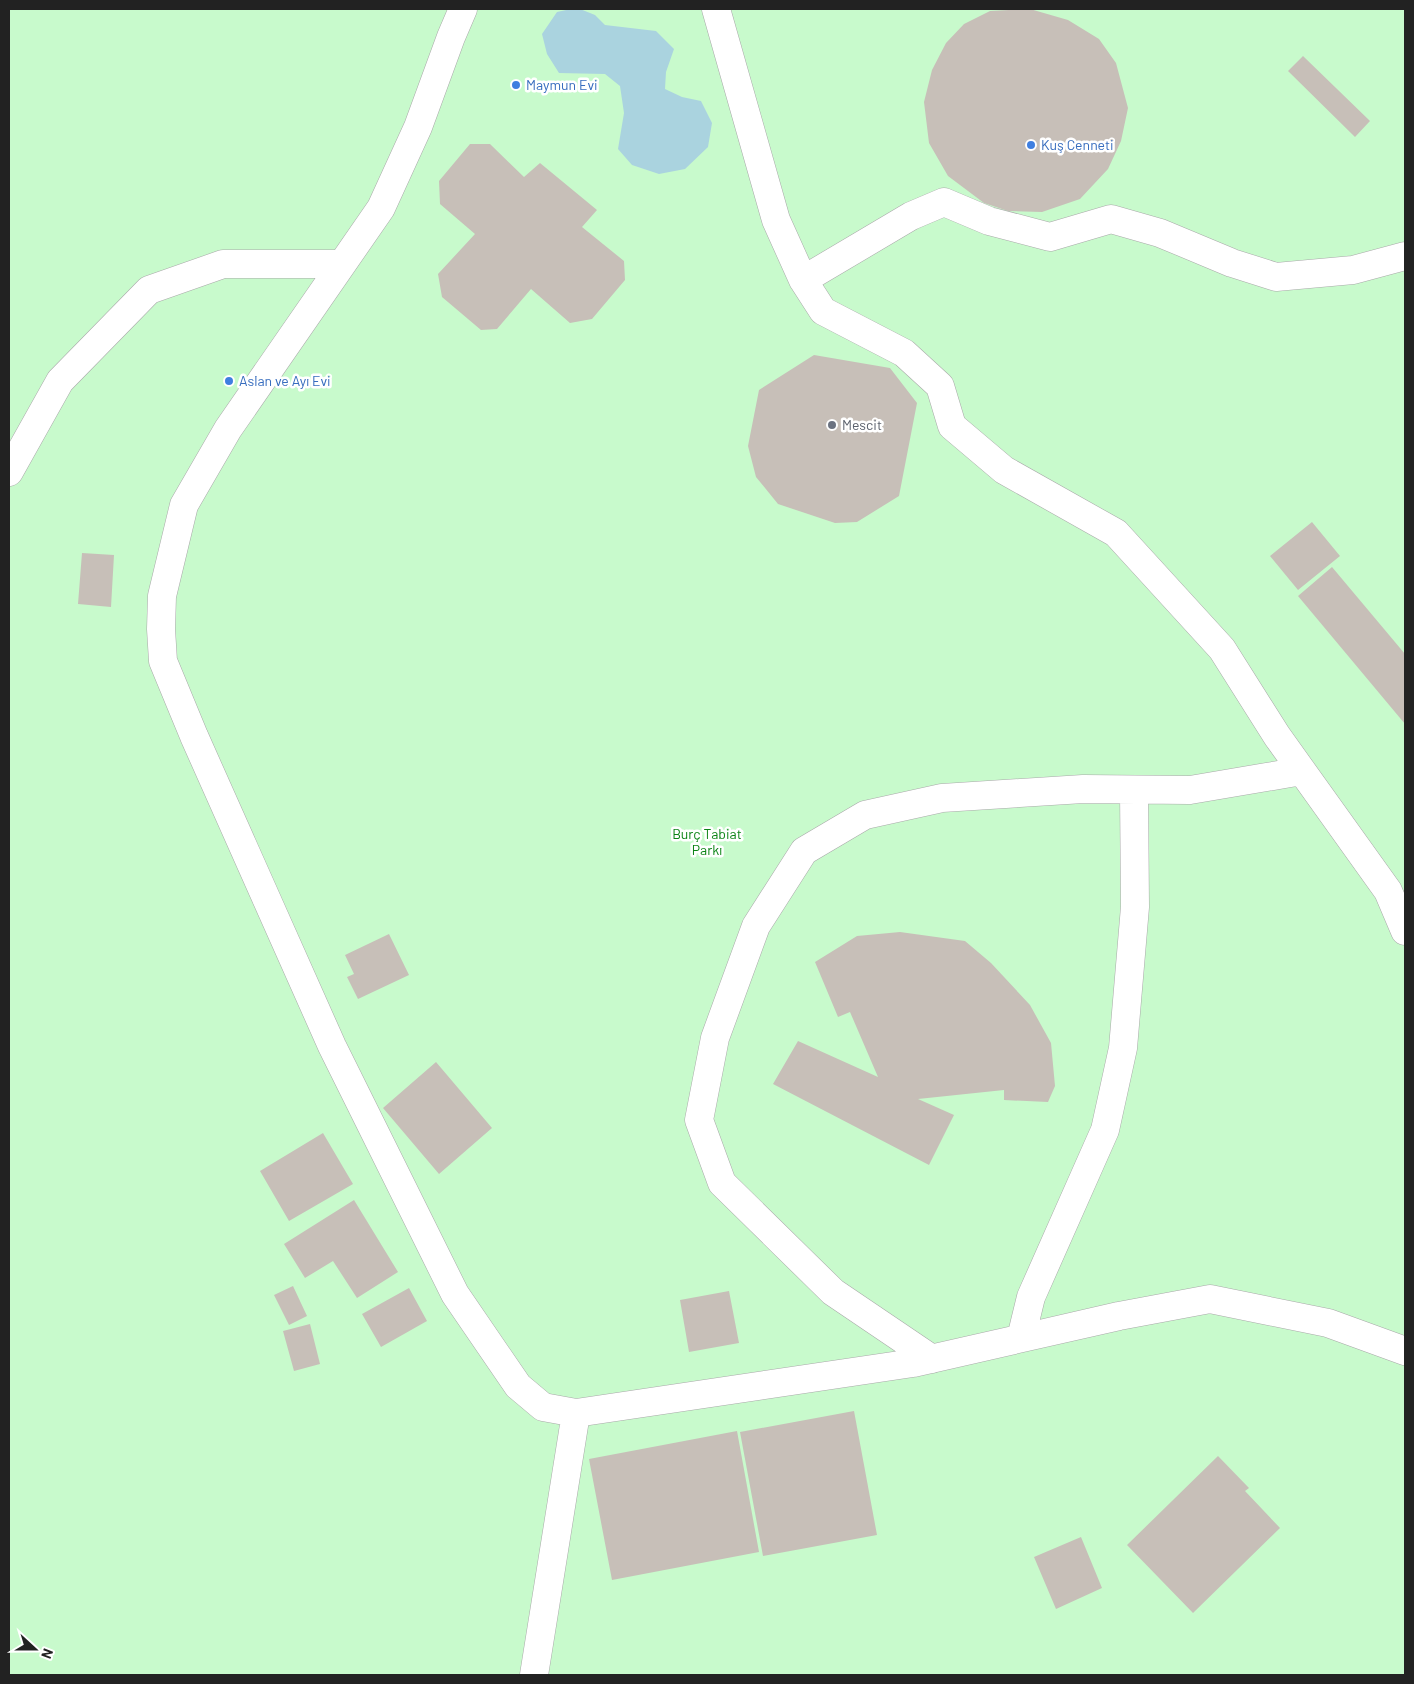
<svg xmlns="http://www.w3.org/2000/svg" width="1414" height="1684" font-family="Barlow,sans-serif">
  <style>
    .park { fill: #c8facc }
    .water { fill: #aad3df }
    .building { fill: #c7bfb8 }
    .lines { fill: none; stroke-linecap: round; stroke-linejoin: round }
    .minor-casing { stroke: #a9a9a9; stroke-width: 29 }
    .minor { stroke: #fff; stroke-width: 28 }
    .shop-dot { fill: #3f7fe0; stroke: #fff; stroke-width: 2 }
    .worship-dot { fill: #6b7280; stroke: #fff; stroke-width: 2 }
    .labels { text-anchor: middle; stroke-width: 5; stroke-linejoin: round; paint-order: stroke }
    .shop-label { font-size: 14px; fill: #366cbe; stroke: #fff; text-anchor: start }
    .worship-label { font-size: 14px; fill: #5b616d; stroke: #fff; text-anchor: start }
    .park-label { font-size: 14px; fill: #0c8416; stroke: #fff }
  </style>
  <rect width="100%" height="100%" fill="#f2efe9"/>
  <path class="park" d="M9,9H1405V1675H9Z"/>
  <path class="water" d="M571,9H580L595,15L605,25L656,31L674,49L666,72L665,89L682,97L701,101L712,123L708,147L685,169L659,174L632,165L618,149L624,113L620,86L605,74L559,73L547,54L542,34L557,12Z"/>
  <path class="building" d="M1030,9L1068,20L1099,39L1116,63L1128,108L1121,141L1108,169L1080,199L1042,212L1008,211L984,203L948,176L929,143L924,102L932,70L946,43L964,24L990,11Z
    M1303,56L1370,121L1355,137L1288,71Z
    M470,144H490L524,177L540,163L597,210L582,227L624,261L625,280L592,319L570,323L531,289L497,329L481,330L442,297L438,274L475,234L440,204L439,181Z
    M814,355L890,368L917,403L899,496L857,522L835,523L778,504L756,477L748,446L759,390Z
    M1312,522L1340,556L1298,590L1270,556Z
    M82,553L114,555L111,607L78,604Z
    M1332,567L1405,654V724L1298,596Z
    M900,932L965,941L991,963L1030,1005L1051,1043L1055,1086L1048,1102L1004,1100V1090L918,1099L954,1115L929,1165L773,1084L798,1041L878,1077L850,1012L838,1017L815,962L857,936Z
    M389,934L409,975L358,999L347,977L354,974L345,955Z
    M436,1062L492,1128L439,1174L383,1108Z
    M323,1133L353,1184L289,1221L260,1171Z
    M354,1200L398,1272L357,1298L333,1261L305,1278L284,1244Z
    M293,1286L307,1316L289,1325L274,1295Z
    M409,1288L427,1321L381,1347L362,1314Z
    M729,1291L739,1343L689,1352L680,1300Z
    M310,1324L320,1364L294,1371L283,1331Z
    M854,1411L877,1535L763,1556L740,1432Z
    M737,1431L759,1552L612,1580L589,1459Z
    M1218,1456L1249,1488L1245,1491L1280,1528L1193,1613L1127,1545Z
    M1081,1537L1102,1588L1056,1609L1034,1557Z"/>
  <g class="lines">
    <defs>
      <path id="minor" d="M463,9L451,37L418,127L381,208L228,429L184,505L162,596L161,629L163,661L194,736L332,1046L455,1294L518,1386L543,1407L576,1413L913,1363L1119,1316L1210,1299L1328,1323L1405,1351
        M716,9L776,220L803,280L823,311L904,353L940,386L952,426L1004,470L1116,533L1222,649L1277,736L1388,891L1405,931
        M803,280L911,216L944,202L989,221L1050,237L1111,219L1160,233L1232,263L1276,277L1353,270L1405,256
        M9,472L60,381L149,290L223,264H341
        M1021,1338L1031,1297L1105,1130L1123,1048L1135,907L1134,790
        M932,1359L833,1292L722,1183L699,1120L715,1038L756,926L804,851L865,815L942,798L1083,789L1190,790L1302,771
        M534,1675L576,1413"/>
    </defs>
    <use href="#minor" class="minor-casing"/>
    <use href="#minor" class="minor"/>
  </g>
  <g class="shop-dot">
    <circle cx="516" cy="85" r="5"/>
    <circle cx="1031" cy="145" r="5"/>
    <circle cx="229" cy="381" r="5"/>
  </g>
  <circle class="worship-dot" cx="832" cy="425" r="5"/>
  <g class="labels">
    <g class="shop-label">
      <text x="526" y="90">Maymun Evi</text>
      <text x="1041" y="150">Kuş Cenneti</text>
      <text x="239" y="386">Aslan ve Ayı Evi</text>
    </g>
    <g class="worship-label">
      <text x="842" y="430">Mescit</text>
    </g>
    <g class="park-label">
      <text x="707" y="839">Burç Tabiat<tspan x="707" dy="16">Parkı</tspan></text>
    </g>
  </g>
  <rect width="1414" height="1684" fill="none" stroke="#222222" stroke-width="20"/>
  <g transform="translate(35 1649) rotate(111)" stroke="#ffffff" stroke-width="4" paint-order="stroke">
  <path d="M0-4L9 19L0 12L-9 19Z" fill="#222222"/>
  <text y="-8" font-size="14" font-weight="bold" text-anchor="middle" fill="#222222">N</text>
  </g>
</svg>
